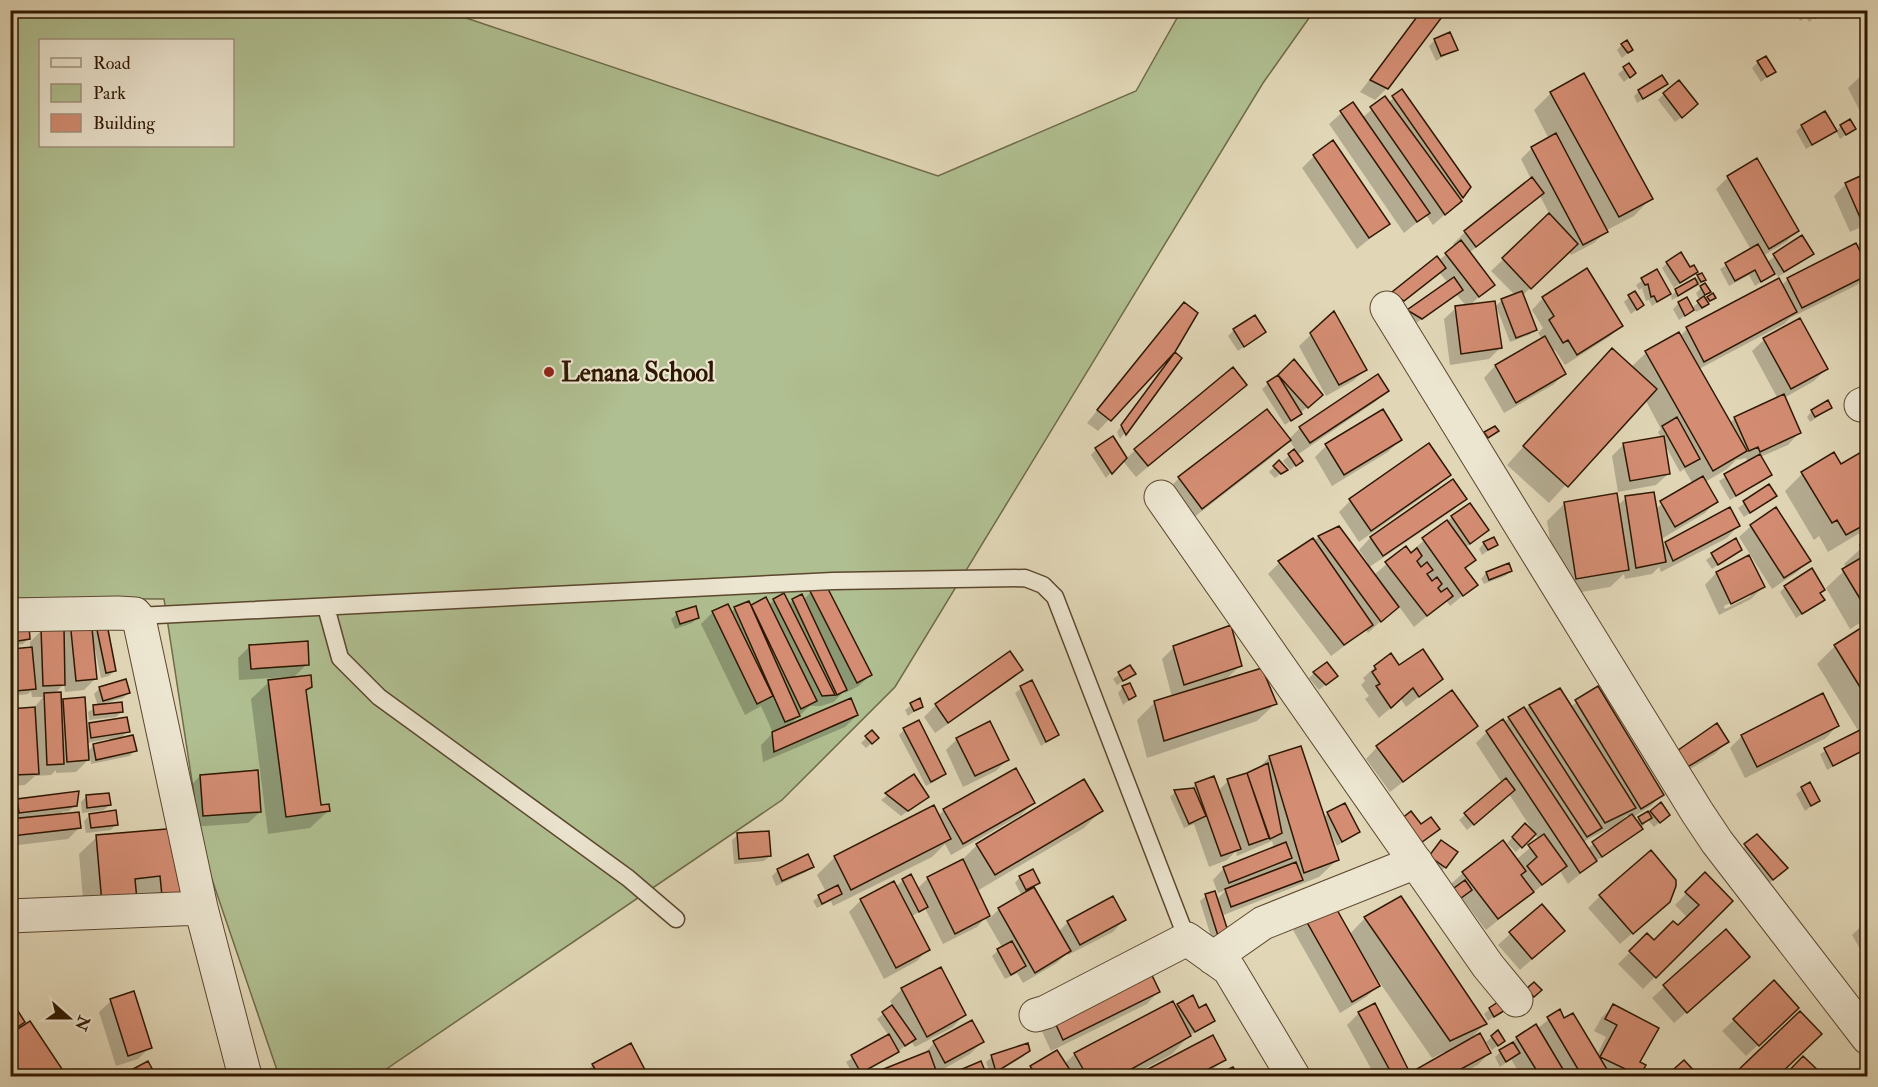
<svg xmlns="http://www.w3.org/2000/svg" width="1878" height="1087" font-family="'IM FELL Double Pica',serif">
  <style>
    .green { fill: #b0bf91; stroke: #6f6b48; stroke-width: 1.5; fill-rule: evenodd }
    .shadow { fill: #0003; fill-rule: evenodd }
    .building { fill: #d48d73; stroke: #2e1700; stroke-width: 1.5 }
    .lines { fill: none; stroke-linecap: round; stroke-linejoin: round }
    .lane-casing { stroke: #5b472e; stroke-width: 19 }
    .street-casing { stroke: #5b472e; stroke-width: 35 }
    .lane { stroke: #ece5d0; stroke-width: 16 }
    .street { stroke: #ece5d0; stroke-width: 33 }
    .poi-dot { fill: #8f2418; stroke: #ece5d0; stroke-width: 2 }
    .labels { text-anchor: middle; stroke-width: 4.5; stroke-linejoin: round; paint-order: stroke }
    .poi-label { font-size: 26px; font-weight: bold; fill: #2e1700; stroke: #ece5d0; text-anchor: start }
  </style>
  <rect width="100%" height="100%" fill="#e1d7b7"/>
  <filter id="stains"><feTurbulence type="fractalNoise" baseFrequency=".00333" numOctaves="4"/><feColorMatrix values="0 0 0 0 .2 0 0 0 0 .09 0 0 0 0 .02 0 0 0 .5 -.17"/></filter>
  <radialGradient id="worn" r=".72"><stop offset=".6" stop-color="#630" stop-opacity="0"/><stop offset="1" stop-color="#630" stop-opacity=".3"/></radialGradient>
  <path class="green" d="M11,11H467L466,18L938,176L1136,91L1181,11H1314L1263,83L895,687L782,800L376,1076H279L203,853L164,599L11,598ZM40,40H232V146H40Z"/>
  <path class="shadow" d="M1423,10L1387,88L1375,100L1360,92Z
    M1800,10H1816L1818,14L1809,22L1806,17L1800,21L1796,14Z
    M1435,40L1456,49L1436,61L1429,46Z
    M1622,45L1632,49L1622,58L1617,50Z
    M1758,62L1774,71L1761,82L1752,68Z
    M1629,65L1634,73L1624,82L1618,74Z
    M1868,69V127L1848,88Z
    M1666,83L1661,89L1637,103L1634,96L1639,91Z
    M1402,91L1469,187L1460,201L1433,225L1426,215L1404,233L1329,124L1352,104L1362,118L1385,98L1388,103Z
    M1551,93L1651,198L1634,216L1607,230L1594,243L1571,255L1569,251L1522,296L1535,330L1529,335L1510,342L1496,306L1502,300L1515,295L1491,271L1550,215L1540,196L1469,253L1493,284L1469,306L1501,347L1489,359L1450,365L1444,319L1456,308L1466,306L1457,295L1416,323L1403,316L1448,283L1439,272L1397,305L1388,298L1436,258L1438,261L1455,247L1453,244L1465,232L1531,179L1521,159L1532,148L1549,139L1534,110Z
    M1664,94L1691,110L1675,122L1658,100Z
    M1802,126L1835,131L1806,149L1796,131Z
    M1841,126L1854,129L1840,139L1836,131Z
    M1314,156L1388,224L1357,249L1302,168Z
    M1756,160L1797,231L1786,242L1763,256L1767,262L1802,237L1812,254L1778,277L1775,272L1755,286L1749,275L1729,286L1720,269L1751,250L1716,189L1728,177Z
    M1866,175L1868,224L1850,232L1834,196L1846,184Z
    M1868,235V275L1857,285L1790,318L1784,324L1699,369L1729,424L1735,418L1778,399L1752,351L1764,340L1799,320L1826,369L1814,381L1784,398L1799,433L1788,445L1760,457L1770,475L1730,500L1719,481L1748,463L1746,458L1736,460L1727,469L1705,482L1716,501L1705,513L1663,538L1659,530L1662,548L1666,543L1738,526L1727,538L1661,572L1659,567L1652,574L1625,579L1624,574L1610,587L1559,596L1547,521L1564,504L1617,506L1626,498L1655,509L1693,484L1684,469L1680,472L1664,443L1668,474L1656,485L1618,492L1612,456L1624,444L1661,438L1658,432L1661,429L1645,399L1549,503L1507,465L1595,367H1631L1646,353L1680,336L1687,329L1782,285L1788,279L1856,246Z
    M1667,263L1696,271L1674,288L1662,268Z
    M1656,271L1669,294L1652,306L1649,300L1646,301L1642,288L1639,290L1636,285Z
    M1702,275L1705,279L1699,285L1672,300L1671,296L1676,291Z
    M1701,288L1709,291L1703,297L1706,301L1714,298L1702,309L1696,312L1694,309L1679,320L1673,309L1679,303L1691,309L1700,301L1696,293Z
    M1629,297L1642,305L1631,314L1624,302Z
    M1543,298L1621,326L1609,337L1565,365L1555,350L1552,352L1564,374L1553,385L1504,413L1484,378L1495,366L1542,339L1538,333L1543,328L1532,310Z
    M1184,304L1173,353L1180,358L1120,439L1117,432L1171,354L1098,431L1087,423Z
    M1334,313L1365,370L1353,381L1326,396L1299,346Z
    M1234,330L1264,332L1238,351L1228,336Z
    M1294,361L1316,400L1285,425L1262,389Z
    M1245,385L1136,477L1122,460L1106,478L1091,455L1096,449L1126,459L1135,450Z
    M1387,391L1375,402L1297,455L1301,461L1290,470L1283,461L1296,450L1289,440L1272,457L1184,525L1162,496L1179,478L1289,439L1300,428Z
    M1831,408L1810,422L1807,417L1812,411Z
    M1400,440L1388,452L1332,486L1315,457L1326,446Z
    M1868,450V528L1828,552L1819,536L1814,540L1785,491L1802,474L1840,466Z
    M1279,462L1286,470L1275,478L1269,472Z
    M1449,475L1438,486L1359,542L1339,512L1350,501Z
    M1453,481L1465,498L1453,510L1368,568L1374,575L1405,548L1409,553L1452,517L1487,530L1465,548L1474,560L1465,569L1476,585L1450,606L1446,600L1414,627L1398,605L1368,633L1366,630L1331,656L1268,574L1279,563L1319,537L1365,564L1368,563L1359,550L1370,538Z
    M1769,486L1775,496L1744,517L1738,508Z
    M1751,526L1809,561L1797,572L1772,589L1739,537Z
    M1735,540L1741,549L1712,569L1706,560Z
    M1868,542V618L1850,629L1826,588L1847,568L1844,564Z
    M1484,543L1496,545L1482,555L1479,549Z
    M1748,557L1763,587L1751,599L1719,615L1705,585L1716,573ZM1751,593V596L1725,609L1724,606Z
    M1508,565L1511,570L1505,576L1484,584L1481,579L1486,573Z
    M1785,587L1824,590L1819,594L1817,605L1796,618L1780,592Z
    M811,592L871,674L859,686L845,693L844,691L834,702L821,706H810L787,727L857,715L845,727L763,762L761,745L773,733L761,706L745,715L701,624L713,612L731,613L735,608L750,607L766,599L769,605L774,600L788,605L793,600H803Z
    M677,614L698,617L692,623L675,629L671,619Z
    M1868,624V747L1827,770L1820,754L1859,732L1817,664L1835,646Z
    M97,626L114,671L109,676L101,678L95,649H93L96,678L84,690L65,692L64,684L54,694H60L62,700L84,699L86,728L90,725L128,731L120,739L135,750L130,756L91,764L90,758L76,772L56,773V770L51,775L35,776L25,785L10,786V710L33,709L43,697H32L31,691L28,694L11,696L10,653L30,649V642L42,630L91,632ZM109,739L110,742L94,745L87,752V743Z
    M11,630L28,639L23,644L10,646Z
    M250,646L307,664L293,678L311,686L305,692L320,807L328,811L310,828L268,834L251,699L269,682L289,679L288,677L239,680L238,658Z
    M1174,647L1240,666L1224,681L1275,704L1257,721L1147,758L1137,720L1155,702L1172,697L1162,659Z
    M1010,653L1021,670L1009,681L935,733L924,717L936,705Z
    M1130,667L1134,674L1117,685L1113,679Z
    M1375,667H1399L1441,679L1406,707L1401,699L1379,718L1365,699L1369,696L1361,685L1365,681L1363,678Z
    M1314,673L1336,676L1319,690L1309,678Z
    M1031,682L1057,735L1041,746L1015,693Z
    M1123,687L1134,696L1123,705L1118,693Z
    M100,688L128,693L123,698L105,703L122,711L116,717L89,720L88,712L98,706L94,694Z
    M1597,688L1662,794L1651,806L1633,817L1635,821L1660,805L1662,820L1654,827L1648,820L1635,835L1596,861L1568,884L1560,871L1486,930L1451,884L1463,873L1516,860L1539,840L1534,833L1516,852L1507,843L1525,825L1533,831L1509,794L1467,830L1459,820L1502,783L1476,743L1487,732L1530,706L1570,707ZM1627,815L1629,818L1620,824L1619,823ZM1612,827L1613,829L1587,849L1583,842Z
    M919,700L922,706L908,716L905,710Z
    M1476,726L1390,792L1366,759L1377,747Z
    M1837,726L1826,738L1745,778L1730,748L1742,736Z
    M904,730L944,774L939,779L926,786L899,735Z
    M872,732L877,738L866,748L861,743Z
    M957,739L1007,760L996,771L963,787L946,750Z
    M1727,742L1715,754L1669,782L1663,766Z
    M1269,757L1323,818L1328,813L1358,832L1337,846L1330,832L1337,860L1319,877L1221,916L1225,928L1212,940L1200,901L1206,896L1216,900L1226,890L1218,893L1213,880L1224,868L1274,848L1272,841L1237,856L1236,851L1227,860L1209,867L1194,824L1184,828L1170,797L1175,792L1190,790L1196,784L1218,791L1228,781L1258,769Z
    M200,776L260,812L248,823L191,827L188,788Z
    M913,776L927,797L901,816L881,800Z
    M1810,784L1818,801L1805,811L1796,794Z
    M86,797L110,804L104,810L82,813L81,802Z
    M18,800L75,805L69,811L62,812L63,815L80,827L68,839L10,846V821L14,820L12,806Z
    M1033,803L1021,815L951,855L945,844L932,857L833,906L831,901L817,908L813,901L826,892L817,875L835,857L934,807L938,816L944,810Z
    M1101,811L1084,828L977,891L990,918L999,909L1022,896L1015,883L1020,877L1038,882L1033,888L1058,932L1068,922L1124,920L1113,932L1068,955L1067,953L1057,963L1023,983L1017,973L1005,979L992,956L1002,947L985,918L977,927L943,944L925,908L911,917L928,949L917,961L884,979L849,912L861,900L894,883L896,887L903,880L917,889L928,878L960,862L977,845Z
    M90,815L116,824L111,830L86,833L84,821Z
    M176,830L172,911L145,913L143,893L135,894L85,921L79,854L97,837Z
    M738,835L770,856L764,861L734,864L732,840Z
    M1756,836L1780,874L1767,885L1740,851Z
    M1436,848L1445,867L1440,873L1425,862Z
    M812,867L806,872L776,886L772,876L778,870Z
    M1705,874L1731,901L1643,989L1618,964L1647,935L1654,942L1678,927L1688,918L1675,905Z
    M1600,896L1656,913L1620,944L1588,908Z
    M1541,906L1551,942L1520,970L1498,945Z
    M1305,918L1349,935L1365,918L1485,1024L1470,1039L1489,1053L1478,1065L1456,1076H1375L1347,1025L1359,1013L1374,1005L1409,1075L1445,1054L1444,1052L1432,1058L1371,970L1369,971L1378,986L1366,997L1340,1013L1293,930Z
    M1868,920V963L1852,935Z
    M1726,931L1737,968L1674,1023L1652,998Z
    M902,989L964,1015L953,1027L915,1047L911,1041L892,1057L854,1076L846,1062L889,1036L877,1019L893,1006L890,1001Z
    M1158,992L1147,1004L1051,1051L1040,1027Z
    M111,1001L150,1047L138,1059L116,1066L99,1012Z
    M1178,1005L1199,1010L1213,1021L1189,1036L1172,1054L1131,1076H1022L1031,1067L1064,1064L1075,1054Z
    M1613,1006L1638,1063L1644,1065L1638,1076H1521L1511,1059L1500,1067L1495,1057L1517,1038L1537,1029L1559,1011L1597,1055L1606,1037L1594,1031L1602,1017Z
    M1490,1009H1505L1488,1021L1484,1014Z
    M1800,1013L1820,1034L1776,1076H1734Z
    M1786,1019L1746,1056L1722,1031L1734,1020Z
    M10,1036L60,1069L52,1076H10Z
    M1212,1037L1224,1060L1205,1076H1139Z
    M1492,1037L1503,1041L1492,1050L1486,1042Z
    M982,1042L970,1054L931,1076H870L923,1055L934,1043Z
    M1029,1051L1023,1057L991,1076L986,1062L992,1057Z
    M1803,1058L1822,1076H1785Z
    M980,1063L986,1076H951L953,1074Z
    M593,1065L643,1070L636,1076H581Z"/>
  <path class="building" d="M1422,10H1433L1442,17L1388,89L1370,80Z
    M1803,10H1818L1820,14L1815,18L1812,13L1806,17Z
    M1450,32L1458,50L1441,56L1434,39Z
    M1627,40L1633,50L1628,53L1621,44Z
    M1766,56L1776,72L1767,77L1757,61Z
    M1629,63L1636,73L1630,78L1623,67Z
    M1584,73L1653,199L1619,217L1550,92Z
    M1662,75L1668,84L1643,99L1638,90Z
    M1679,80L1698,104L1682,118L1663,93Z
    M1402,89L1471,187L1463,198L1392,96Z
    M1385,96L1462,201L1445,215L1370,107Z
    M1353,102L1430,213L1417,222L1340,111Z
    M1825,111L1837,131L1812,145L1801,125Z
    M1850,119L1856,129L1846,135L1840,125Z
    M1556,133L1608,232L1583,245L1531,147Z
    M1333,140L1390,224L1369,238L1313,155Z
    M1757,158L1799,231L1769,249L1727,176Z
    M1867,173L1868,219L1862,222L1845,183Z
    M1532,177L1544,193L1476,247L1464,231Z
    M1549,213L1578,244L1531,289L1502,258Z
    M1802,235L1814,254L1784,272L1773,254Z
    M1461,240L1495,285L1479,297L1445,253Z
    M1856,243L1868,267V275L1802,308L1787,278Z
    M1758,244L1775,274L1761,282L1755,270L1735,281L1725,263Z
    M1681,252L1690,267L1694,265L1698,272L1680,283L1666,262Z
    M1437,256L1446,268L1404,301L1392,292Z
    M1587,268L1623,326L1577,355L1568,340L1563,343L1549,320L1554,316L1542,297Z
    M1657,269L1671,294L1657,302L1654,296L1651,297L1648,284L1645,285L1641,278Z
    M1702,273L1706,280L1701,282L1697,275Z
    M1454,277L1463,290L1422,319L1407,310Z
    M1695,278L1698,284L1678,296L1675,289Z
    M1779,278L1797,312L1704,362L1686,327Z
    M1705,283L1711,292L1705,295L1700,286Z
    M1522,291L1537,330L1516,338L1501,299Z
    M1635,291L1644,305L1637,310L1628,295Z
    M1713,293L1716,298L1710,301L1707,297Z
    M1704,296L1709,304L1702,308L1697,301Z
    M1687,297L1694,310L1685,316L1678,302Z
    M1495,301L1502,348L1461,354L1455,306Z
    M1184,302L1198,313L1175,352L1111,421L1097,410Z
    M1334,311L1367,370L1339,385L1310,333Z
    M1255,315L1266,332L1244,347L1233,329Z
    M1800,318L1828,369L1791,389L1763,338Z
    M1679,332L1747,451L1713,471L1645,351Z
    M1545,336L1566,374L1516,403L1495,365Z
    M1612,348L1657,389L1568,487L1523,446Z
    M1175,352L1182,358L1126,435L1121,425Z
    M1294,359L1323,395L1308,408L1278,375Z
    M1233,367L1247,385L1148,466L1134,449Z
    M1378,374L1389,391L1310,443L1299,427Z
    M1278,375L1302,414L1291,421L1267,382Z
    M1784,394L1801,433L1760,452L1758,447L1749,451L1734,417Z
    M1828,400L1832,408L1815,417L1811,410Z
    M1267,409L1291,440L1202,509L1178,477Z
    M1383,409L1402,440L1344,475L1325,444Z
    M1677,417L1700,459L1685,467L1662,426Z
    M1495,426L1499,431L1488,438L1484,432Z
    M1113,436L1127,458L1112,474L1095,448Z
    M1664,436L1670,474L1630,481L1623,443Z
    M1429,443L1451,475L1371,531L1349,499Z
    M1868,448V523L1846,535L1837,520L1832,523L1801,472L1834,452L1841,464Z
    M1294,449L1303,461L1296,466L1288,454Z
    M1760,454L1772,475L1736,496L1724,474Z
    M1279,460L1288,470L1281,474L1273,466Z
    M1703,476L1718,502L1675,527L1660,501Z
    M1453,479L1467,499L1383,556L1370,537Z
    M1769,484L1777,496L1750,513L1743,501Z
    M1654,492L1666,562L1636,568L1625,496Z
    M1617,493L1629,570L1576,579L1564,502Z
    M1470,503L1489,530L1470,544L1451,516Z
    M1730,507L1740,526L1673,561L1665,542Z
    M1776,507L1811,561L1784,578L1750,525Z
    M1447,520L1476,560L1465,568L1478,585L1463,596L1422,538Z
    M1339,526L1399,607L1381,622L1318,536Z
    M1494,537L1498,545L1488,550L1483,542Z
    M1313,538L1373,625L1344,645L1278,561Z
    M1736,538L1742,550L1718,565L1711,553Z
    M1868,541V612L1842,569L1866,555L1860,545Z
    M1406,546L1411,553L1417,548L1422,556L1417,561L1421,567L1427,562L1433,570L1427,574L1432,581L1437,577L1442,584L1438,588L1441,592L1447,588L1453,596L1427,616L1385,562Z
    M1749,555L1765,587L1731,604L1716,572Z
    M1509,563L1512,571L1489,580L1486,572Z
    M1812,568L1825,590L1820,593L1825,600L1802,614L1784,586Z
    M825,583L872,675L857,683L810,591Z
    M784,593L835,695L822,696L773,599Z
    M802,594L847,690L837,695L792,599Z
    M766,597L817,701L801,709L751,605Z
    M749,601L800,716L785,722L734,607Z
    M728,604L773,696L757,704L712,611Z
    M696,606L699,618L680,624L676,612Z
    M91,618L97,679L76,681L70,621Z
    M106,619L116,671L106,673L96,625Z
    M1231,625L1242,666L1184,685L1173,646Z
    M29,626L30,639L12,642L10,629Z
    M1864,626L1868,631V700L1834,645Z
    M41,628H64L65,685L43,686Z
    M308,641L309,665L251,669L249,645Z
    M32,647L36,689L16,691L12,649Z
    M1423,649L1443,679L1419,697L1413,688L1391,708L1376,686L1380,684L1372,672L1376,669L1374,666L1391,653L1399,665Z
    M1010,651L1023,670L948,723L935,704Z
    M1327,662L1338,676L1326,685L1313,672Z
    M1130,665L1136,674L1123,681L1118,672Z
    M1262,668L1277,704L1164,741L1154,701Z
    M311,675L312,687L306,690L321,805L329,804L330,811L286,817L268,680Z
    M126,679L130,693L103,701L99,687Z
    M1032,680L1059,735L1046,742L1020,686Z
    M1130,683L1136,696L1129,700L1122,686Z
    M1598,686L1664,795L1641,809L1575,700Z
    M1560,688L1636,808L1605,823L1529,705Z
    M1452,690L1478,726L1403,782L1376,746Z
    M61,692L64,764L47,765L44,693Z
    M1823,693L1839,726L1757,767L1741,735Z
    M85,697L89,760L67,762L63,699Z
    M851,698L858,715L774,752L772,732Z
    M920,698L923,707L914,711L910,703Z
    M122,702L123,712L94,715L93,705Z
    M35,707L39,774L14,775L10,709Z
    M1524,707L1602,828L1587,837L1508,717Z
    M127,717L130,732L91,738L89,723Z
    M1503,719L1597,861L1580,873L1486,731Z
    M919,720L946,774L931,782L903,728Z
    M990,721L1009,760L975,776L956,738Z
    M1717,723L1729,742L1681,771L1674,753Z
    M1862,729L1868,741V748L1833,766L1824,748Z
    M872,730L879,738L872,744L865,736Z
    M133,735L137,751L96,760L93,744Z
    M1301,746L1339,860L1304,873L1269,756Z
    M1268,763L1282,833L1270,839L1247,773Z
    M1016,768L1035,803L963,844L943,809Z
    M258,770L261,812L203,816L200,775Z
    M1247,773L1269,838L1249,845L1227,779Z
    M914,774L929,797L908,811L885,793Z
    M1214,776L1241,849L1221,856L1195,783Z
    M1506,778L1515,790L1474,825L1464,813Z
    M1084,779L1103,811L995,875L976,844Z
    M1810,782L1820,801L1811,806L1801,787Z
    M1194,788L1206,816L1189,824L1174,790Z
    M79,791L77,806L19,813L17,799Z
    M109,793L111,805L87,808L86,795Z
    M1661,802L1670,815L1660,823L1650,811Z
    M1345,803L1360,832L1342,842L1327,812Z
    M934,805L951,839L851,890L834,856Z
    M116,810L118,825L91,828L89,814Z
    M1411,811L1421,824L1431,817L1440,829L1418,845L1400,820Z
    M1648,811L1652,818L1642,824L1638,817Z
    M79,812L81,828L12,836L10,819Z
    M1632,814L1643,829L1602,857L1592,842Z
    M1525,823L1536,834L1522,848L1512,837Z
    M178,828L191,894L162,896L160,876L135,879L137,900L102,904L96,835Z
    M769,831L771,856L739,859L737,833Z
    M1544,834L1567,866L1542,885L1527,866L1537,857L1528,845Z
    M1757,834L1788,868L1773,880L1744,844Z
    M1441,840L1458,852L1446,868L1429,856Z
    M1503,840L1526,871L1521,875L1534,892L1498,919L1462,872Z
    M1286,842L1292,858L1229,883L1223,867Z
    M1651,850L1676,880V886L1670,902L1633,934L1599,895Z
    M808,854L814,867L782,881L777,869Z
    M963,859L990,916L955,934L927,877Z
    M1296,862L1303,880L1231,907L1225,889Z
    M1033,869L1040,883L1026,890L1019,876Z
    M1705,872L1733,901L1656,978L1629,951L1647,933L1654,940L1673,921L1678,925L1699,905L1685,892Z
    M911,874L928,907L919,912L902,879Z
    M1465,880L1472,890L1457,901L1450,891Z
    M894,881L930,950L896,968L860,899Z
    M838,885L842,894L822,904L818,895Z
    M1034,887L1071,951L1035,973L998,908Z
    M1215,891L1227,928L1218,936L1205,894Z
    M1113,896L1126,920L1080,945L1067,921Z
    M1401,896L1487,1024L1450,1041L1364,917Z
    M1332,901L1380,986L1352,1002L1304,917Z
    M1542,904L1565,931L1532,959L1509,932Z
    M1726,929L1750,957L1687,1013L1663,985Z
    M1012,941L1026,966L1011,975L997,949Z
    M941,967L966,1015L927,1037L901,988Z
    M1148,967L1160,992L1063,1040L1051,1014Z
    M1774,980L1799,1008L1759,1046L1733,1019Z
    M1534,982L1542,990L1534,997L1526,989Z
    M134,991L152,1048L128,1056L110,999Z
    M1193,995L1199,1008L1206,1004L1215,1021L1195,1032L1177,1004Z
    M1501,1000L1507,1009L1494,1017L1489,1008Z
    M1173,1001L1191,1036L1119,1076H1087L1074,1053Z
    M1375,1003L1410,1073L1480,1033L1491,1053L1448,1076H1393L1358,1012Z
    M1613,1004L1659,1028L1640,1062L1646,1065L1640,1076L1600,1057L1617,1025L1605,1019Z
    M14,1005L25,1022L10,1032V1007Z
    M892,1005L916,1039L905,1046L882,1012Z
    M1560,1009L1564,1018L1573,1013L1611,1076H1582L1547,1017Z
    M1800,1011L1822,1034L1778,1076H1732Z
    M972,1020L984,1042L945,1063L933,1041Z
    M30,1021L62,1069L51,1076H15L10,1069V1034Z
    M1536,1024L1567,1076H1540L1516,1037Z
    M1498,1030L1505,1041L1498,1046L1491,1036Z
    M889,1034L899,1052L861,1073L851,1055Z
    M1213,1035L1226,1060L1195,1076H1135Z
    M1513,1042L1520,1053L1506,1062L1499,1050Z
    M631,1043L645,1070L632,1076H599L592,1064Z
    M1028,1043L1030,1051L996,1072L991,1055Z
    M1057,1050L1074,1076H1037L1030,1066Z
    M929,1051L937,1073L927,1076H866Z
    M1803,1056L1824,1076H1784Z
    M1684,1060L1699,1076H1666Z
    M148,1061L156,1076H120Z
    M981,1061L987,1076H954L953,1073Z
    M1233,1067L1239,1076H1217L1216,1075Z
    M1018,1070L1021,1076H1006Z
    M1475,1071L1478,1076H1464Z"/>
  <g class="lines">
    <defs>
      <path id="lane" d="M326,607L340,658L379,697L628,878L676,919
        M137,616L833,581L1025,578L1043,585L1055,597L1187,939"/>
      <path id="street" d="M1387,308L1697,812L1717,842L1868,1038
        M1861,405L1868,402
        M1161,497L1488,966L1516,1000
        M10,615L118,613L135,614L139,619L201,908L245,1076
        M10,916L201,908
        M1213,958L1263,923L1416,862
        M1036,1015L1046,1012L1187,939L1229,969L1293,1076"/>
    </defs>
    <use href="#lane" class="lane-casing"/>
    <use href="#street" class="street-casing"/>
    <use href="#lane" class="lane"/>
    <use href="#street" class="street"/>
  </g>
  <circle class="poi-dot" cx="549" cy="372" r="6"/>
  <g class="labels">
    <g class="poi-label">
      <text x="561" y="381">Lenana School</text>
    </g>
  </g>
  <rect width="1878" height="1087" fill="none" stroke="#e1d7b7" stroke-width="36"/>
  <rect x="12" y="12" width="1854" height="1063" fill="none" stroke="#2e1700" stroke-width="3"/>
  <rect x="18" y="18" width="1842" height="1051" fill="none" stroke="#2e1700" stroke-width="1.5"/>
  <rect x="39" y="39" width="195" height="108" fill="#ece5d0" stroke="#a0937d" stroke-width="1.5"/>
  <rect x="51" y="58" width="30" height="9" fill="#ece5d0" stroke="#a0937d" stroke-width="1.5"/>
  <text x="93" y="69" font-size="18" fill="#2e1700">Road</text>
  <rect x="51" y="84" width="30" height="18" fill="#b0bf91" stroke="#a0937d" stroke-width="1.5"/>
  <text x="93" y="99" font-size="18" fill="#2e1700">Park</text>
  <rect x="51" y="114" width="30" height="18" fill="#d48d73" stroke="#a0937d" stroke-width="1.5"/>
  <text x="93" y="129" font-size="18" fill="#2e1700">Building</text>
  <g transform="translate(69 1018) rotate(111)" stroke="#ece5d0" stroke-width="4.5" paint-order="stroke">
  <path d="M0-4.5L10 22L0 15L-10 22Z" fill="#2e1700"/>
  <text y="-9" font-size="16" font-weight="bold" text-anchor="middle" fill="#2e1700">N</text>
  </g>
  <rect width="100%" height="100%" filter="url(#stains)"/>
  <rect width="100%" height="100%" fill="url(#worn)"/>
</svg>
